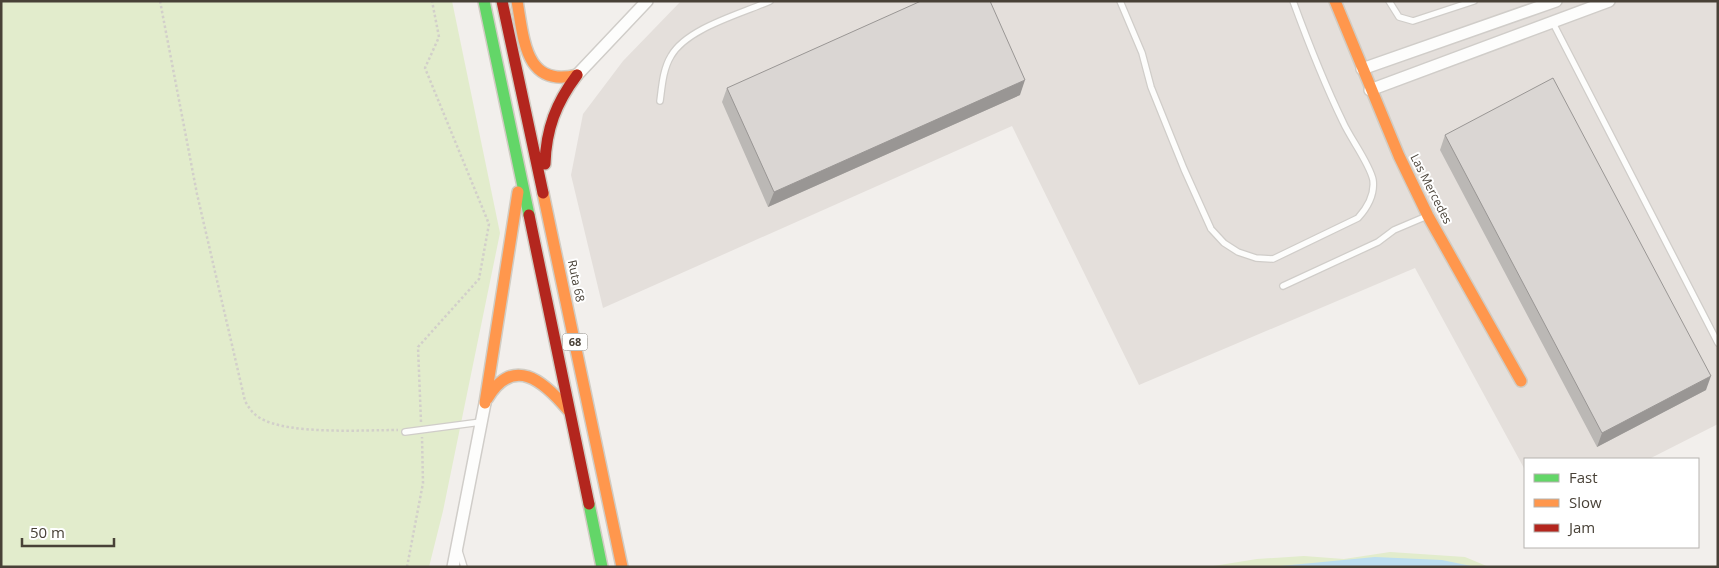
<svg xmlns="http://www.w3.org/2000/svg" width="1719" height="568" font-family="'Open Sans',sans-serif">
  <style>
    .industrial { fill: #e4dfdb }
    .green { fill: #e2eccc }
    .water { fill: #bcdef0 }
    .lines { fill: none; stroke-linecap: round; stroke-linejoin: round }
    .lane-casing { stroke: #d0cdc9; stroke-width: 8 }
    .street-casing { stroke: #d0cdc9; stroke-width: 14 }
    .fast-casing { stroke: #d1ccc3; stroke-width: 14 }
    .slow-casing { stroke: #d1ccc3; stroke-width: 14 }
    .jam-casing { stroke: #d1ccc3; stroke-width: 14 }
    .path { stroke: #d2cfca; stroke-width: 2.5; stroke-dasharray: 2.5 2.5; stroke-linecap: butt }
    .lane { stroke: #fdfdfc; stroke-width: 5.5 }
    .street { stroke: #fdfdfc; stroke-width: 11 }
    .fast { stroke: #63d668; stroke-width: 11 }
    .slow { stroke: #ff974d; stroke-width: 11 }
    .jam { stroke: #b3261e; stroke-width: 11 }
    .wall { fill: #bbb8b5 }
    .shaded-wall { fill: #999694 }
    .building { fill: #dad6d3; stroke: #999694 }
    .labels { text-anchor: middle; stroke-width: 4; stroke-linejoin: round; paint-order: stroke }
    .shield { fill: #fff; stroke: #7f7a73; stroke-width: 1 }
    .shield-label { font-size: 11px; font-weight: bold; fill: #484137 }
    .street-label { font-size: 12px; fill: #484137; stroke: #fff }
  </style>
  <rect width="100%" height="100%" fill="#f2efec"/>
  <path class="industrial" d="M681,1H1718V424L1649,459H1525V470L1415,268L1139,385L1012,126L603,308L571,175L583,114L623,61Z"/>
  <path class="green" d="M1,1H452L500,233L443,511L429,567H1Z
    M1390,552L1465,557L1489,567H1207L1257,559L1304,556L1344,559Z"/>
  <path class="water" d="M1375,557L1442,560L1476,567H1269Z"/>
  <g class="lines">
    <defs>
      <path id="lane" d="M1120,1L1142,53L1151,87L1184,169L1211,229L1224,243L1238,252L1256,258L1273,259L1358,218C1367,208 1375,195 1373,180C1370,164 1350,138 1343,122C1324,83 1308,42 1293,1
        M1389,1L1399,17L1413,21L1474,1
        M1553,23L1718,343
        M660,101C662,86 663,69 671,56C687,28 741,14 770,1
        M1283,286L1378,242L1394,230L1427,216
        M405,432L481,422
        M459,551L464,567"/>
      <path id="street" d="M1362,69L1556,1
        M577,75L647,1
        M1370,90L1609,1
        M453,567L485,403"/>
      <path id="fast" d="M484,1L529,215
        M589,504L602,567"/>
      <path id="slow" d="M517,1C524,40 525,88 577,75
        M1335,1L1399,156L1428,216L1521,381
        M543,193L622,567
        M487,399C513,355 543,380 568,410
        M485,403L518,192"/>
      <path id="jam" d="M502,1L543,193
        M545,164C546,129 556,103 577,75
        M529,215L589,504"/>
    </defs>
    <use href="#lane" class="lane-casing"/>
    <use href="#street" class="street-casing"/>
    <use href="#fast" class="fast-casing"/>
    <use href="#slow" class="slow-casing"/>
    <use href="#jam" class="jam-casing"/>
    <path class="path" d="M160,1L197,194L245,401C249,408 253,414 260,418C288,435 364,430 398,430
      M421,422L418,347L479,279L489,224L425,68L439,37L432,1
      M407,567L423,483L422,437"/>
    <use href="#lane" class="lane"/>
    <use href="#street" class="street"/>
    <use href="#fast" class="fast"/>
    <use href="#slow" class="slow"/>
    <use href="#jam" class="jam"/>
  </g>
  <path class="wall" d="M727,88L1020,95L768,207L722,102Z
    M1445,135L1706,390L1597,447L1440,150Z"/>
  <path class="shaded-wall" d="M1025,80L1020,95L768,207L774,192Z
    M1711,376L1706,390L1597,447L1602,433Z"/>
  <path class="building" d="M921,1H990L1025,80L774,192L727,88Z
    M1553,78L1711,376L1602,433L1445,135Z"/>
  <g class="labels">
    <rect class="shield" x="562.5" y="333.5" width="25" height="17" rx="4"/>
    <g class="shield-label">
      <text x="575" y="346">68</text>
    </g>
    <g class="street-label">
      <text transform="translate(1431 189) rotate(63)" y="4">Las Mercedes</text>
      <text transform="translate(576 281) rotate(78)" y="4">Ruta 68</text>
    </g>
  </g>
  <rect width="1719" height="568" fill="none" stroke="#484137" stroke-width="5"/>
  <rect x="1524" y="458" width="175" height="90" fill="#ffffff" stroke="#b6b3af"/>
  <rect x="1534" y="474" width="25" height="8" fill="#63d668" stroke="#b6b3af"/>
  <text x="1569" y="483" font-size="15" fill="#484137">Fast</text>
  <rect x="1534" y="499" width="25" height="8" fill="#ff974d" stroke="#b6b3af"/>
  <text x="1569" y="508" font-size="15" fill="#484137">Slow</text>
  <rect x="1534" y="524" width="25" height="8" fill="#b3261e" stroke="#b6b3af"/>
  <text x="1569" y="533" font-size="15" fill="#484137">Jam</text>
  <path d="M22 538v8h92v-8" fill="none" stroke="#484137" stroke-width="2.5"/>
  <text x="30" y="538" font-size="15" fill="#484137" stroke="#ffffff" stroke-width="4" paint-order="stroke">50 m</text>
</svg>
